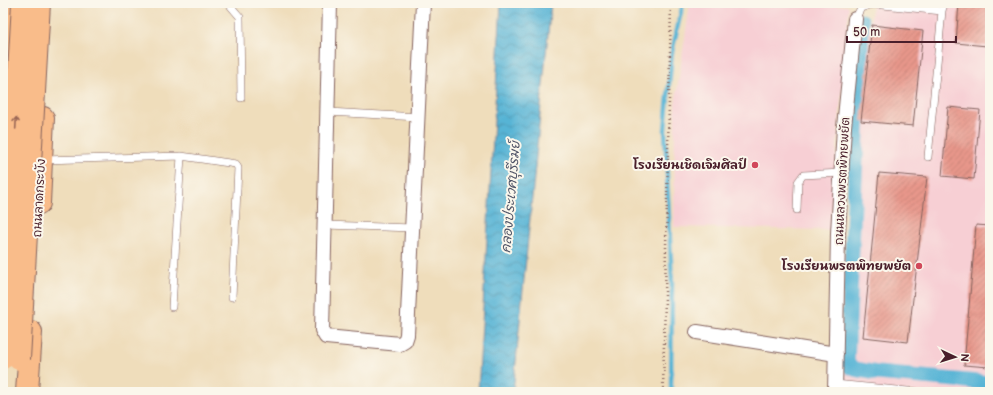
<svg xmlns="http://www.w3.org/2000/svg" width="993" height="395" font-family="'Balsamiq Sans','Playpen Sans Thai',sans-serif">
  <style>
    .built { fill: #f7cfd4 }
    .water { fill: url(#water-waves); stroke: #506a80 }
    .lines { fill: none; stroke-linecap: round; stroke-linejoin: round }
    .stream { stroke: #57b4d5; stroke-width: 4.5 }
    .canal { stroke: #57b4d5; stroke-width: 15 }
    .building { fill: url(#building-hatch) }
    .service-casing { stroke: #84625d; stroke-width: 8 }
    .minor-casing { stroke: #84625d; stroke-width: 16 }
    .primary-casing { stroke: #84625d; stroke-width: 24 }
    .path { stroke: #84625d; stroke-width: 2.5; stroke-dasharray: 1 3; stroke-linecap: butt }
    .service { stroke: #fff; stroke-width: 7 }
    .minor { stroke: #fff; stroke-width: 14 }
    .primary { stroke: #f9bc8a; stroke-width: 22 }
    .primary-bridge-casing { stroke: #84625d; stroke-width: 24; stroke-linecap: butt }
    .primary-bridge { stroke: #f9bc8a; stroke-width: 22 }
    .oneway { stroke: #996656 }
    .poi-dot { fill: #d1495b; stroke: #fbf7ec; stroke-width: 1.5 }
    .labels { text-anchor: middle; stroke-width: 4; stroke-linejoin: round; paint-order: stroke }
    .poi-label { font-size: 12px; font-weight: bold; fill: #4a1f2b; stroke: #fbf7ec; text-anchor: end }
    .street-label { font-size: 12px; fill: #4a1f2b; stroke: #fbf7ec }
    .water-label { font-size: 13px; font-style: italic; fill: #4f5366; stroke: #fbf7ec }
  </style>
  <defs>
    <pattern id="water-waves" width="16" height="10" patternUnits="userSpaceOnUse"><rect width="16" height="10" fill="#57b4d5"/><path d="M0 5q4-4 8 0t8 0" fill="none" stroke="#4a92ad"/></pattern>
    <pattern id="building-hatch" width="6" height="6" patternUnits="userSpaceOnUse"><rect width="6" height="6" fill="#e8978b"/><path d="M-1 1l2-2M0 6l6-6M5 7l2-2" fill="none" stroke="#be7b72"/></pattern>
  </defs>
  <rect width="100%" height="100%" fill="#fbf7ec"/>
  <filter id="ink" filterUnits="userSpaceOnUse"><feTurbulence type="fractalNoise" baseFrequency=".025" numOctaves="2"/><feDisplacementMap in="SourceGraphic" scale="8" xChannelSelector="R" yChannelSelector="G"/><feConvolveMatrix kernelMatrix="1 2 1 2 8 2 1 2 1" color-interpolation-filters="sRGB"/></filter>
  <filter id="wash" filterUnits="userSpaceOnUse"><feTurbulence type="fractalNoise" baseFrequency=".012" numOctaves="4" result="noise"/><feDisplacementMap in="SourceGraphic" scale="16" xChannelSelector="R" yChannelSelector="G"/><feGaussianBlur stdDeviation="0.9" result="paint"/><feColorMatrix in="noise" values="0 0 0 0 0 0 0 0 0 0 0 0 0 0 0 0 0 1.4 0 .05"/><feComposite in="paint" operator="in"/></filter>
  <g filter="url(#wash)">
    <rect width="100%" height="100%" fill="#efddbb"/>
    <path class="built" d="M690,3H817L849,6L830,230L674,227L675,104Z
      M873,3H990V392H844L853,140Z"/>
    <path class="water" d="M501,3H551L513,392H478Z"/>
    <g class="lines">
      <path class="stream" d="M671,392L672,283L665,130L672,52L683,3"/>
      <path class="canal" d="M862,21L847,365L855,369L877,373L990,383"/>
    </g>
    <g id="blocks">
      <path class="building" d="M959,3H990L987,46L956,43Z
        M872,25L923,31L913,126L861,121Z
        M948,107L980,110L974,179L942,176Z
        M879,173L927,177L908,342L863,337Z
        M976,225L990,226L989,367L964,365Z"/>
    </g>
  </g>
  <g filter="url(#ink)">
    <use href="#blocks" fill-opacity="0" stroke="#84625d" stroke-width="1"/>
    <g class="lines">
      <defs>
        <path id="service" d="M228,3L240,17L241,98
          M855,19L861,8L873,4L942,11L944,3
          M328,112L418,117
          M928,157L942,11
          M43,160L181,156L236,164L238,168L232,297
          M797,210L798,182L803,175L842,173
          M325,225L413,228
          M172,307L181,156
          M835,384L918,392"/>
        <path id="minor" d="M330,3L322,330L326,337L400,344L405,341L407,335L423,3
          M697,332L836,354
          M835,392L838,233L844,127L855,19"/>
        <path id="primary" d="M3,64L6,3
          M39,203L43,118
          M27,392L31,332"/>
      </defs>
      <use href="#service" class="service-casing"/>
      <use href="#minor" class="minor-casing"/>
      <use href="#primary" class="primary-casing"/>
      <path class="path" d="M663,392L671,3"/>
      <use href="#service" class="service"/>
      <use href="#minor" class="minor"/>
      <use href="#primary" class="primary"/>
      <defs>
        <path id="primary-bridge" d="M3,358L23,3
          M19,359L39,3"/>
      </defs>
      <use href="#primary-bridge" class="primary-bridge-casing"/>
      <use href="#primary-bridge" class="primary-bridge"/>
    </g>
    <defs><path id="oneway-shaft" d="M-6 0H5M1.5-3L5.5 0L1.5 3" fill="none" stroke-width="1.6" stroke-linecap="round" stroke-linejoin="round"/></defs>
    <use class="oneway" href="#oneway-shaft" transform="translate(16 123) rotate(-87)"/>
  </g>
  <g class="poi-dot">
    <circle cx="755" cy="165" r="4"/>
    <circle cx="919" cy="266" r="4"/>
  </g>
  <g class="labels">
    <g class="poi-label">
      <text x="747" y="169">โรงเรียนเชิดเจิมศิลป์</text>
      <text x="911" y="270">โรงเรียนพรตพิทยพยัต</text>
    </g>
    <g class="street-label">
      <text transform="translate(842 181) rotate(-87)" y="4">ถนนหลวงพรตพิทยพยัต</text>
      <text transform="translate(39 198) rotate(-87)" y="4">ถนนลาดกระบัง</text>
    </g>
    <g class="water-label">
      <text transform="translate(510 197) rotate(-85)" y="5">คลองประเวศบุรีรมย์</text>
    </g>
  </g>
  <rect width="993" height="395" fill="none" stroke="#fbf7ec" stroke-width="16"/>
  <g transform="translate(955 357) rotate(94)" stroke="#fbf7ec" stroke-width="3" paint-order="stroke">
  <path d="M0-3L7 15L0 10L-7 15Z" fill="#4a1f2b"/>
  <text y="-6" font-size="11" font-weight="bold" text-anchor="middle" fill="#4a1f2b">N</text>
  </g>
  <path d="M847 36v6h109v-6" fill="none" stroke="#4a1f2b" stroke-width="2"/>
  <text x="853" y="36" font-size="12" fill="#4a1f2b" stroke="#fbf7ec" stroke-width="3" paint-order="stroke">50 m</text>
</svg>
